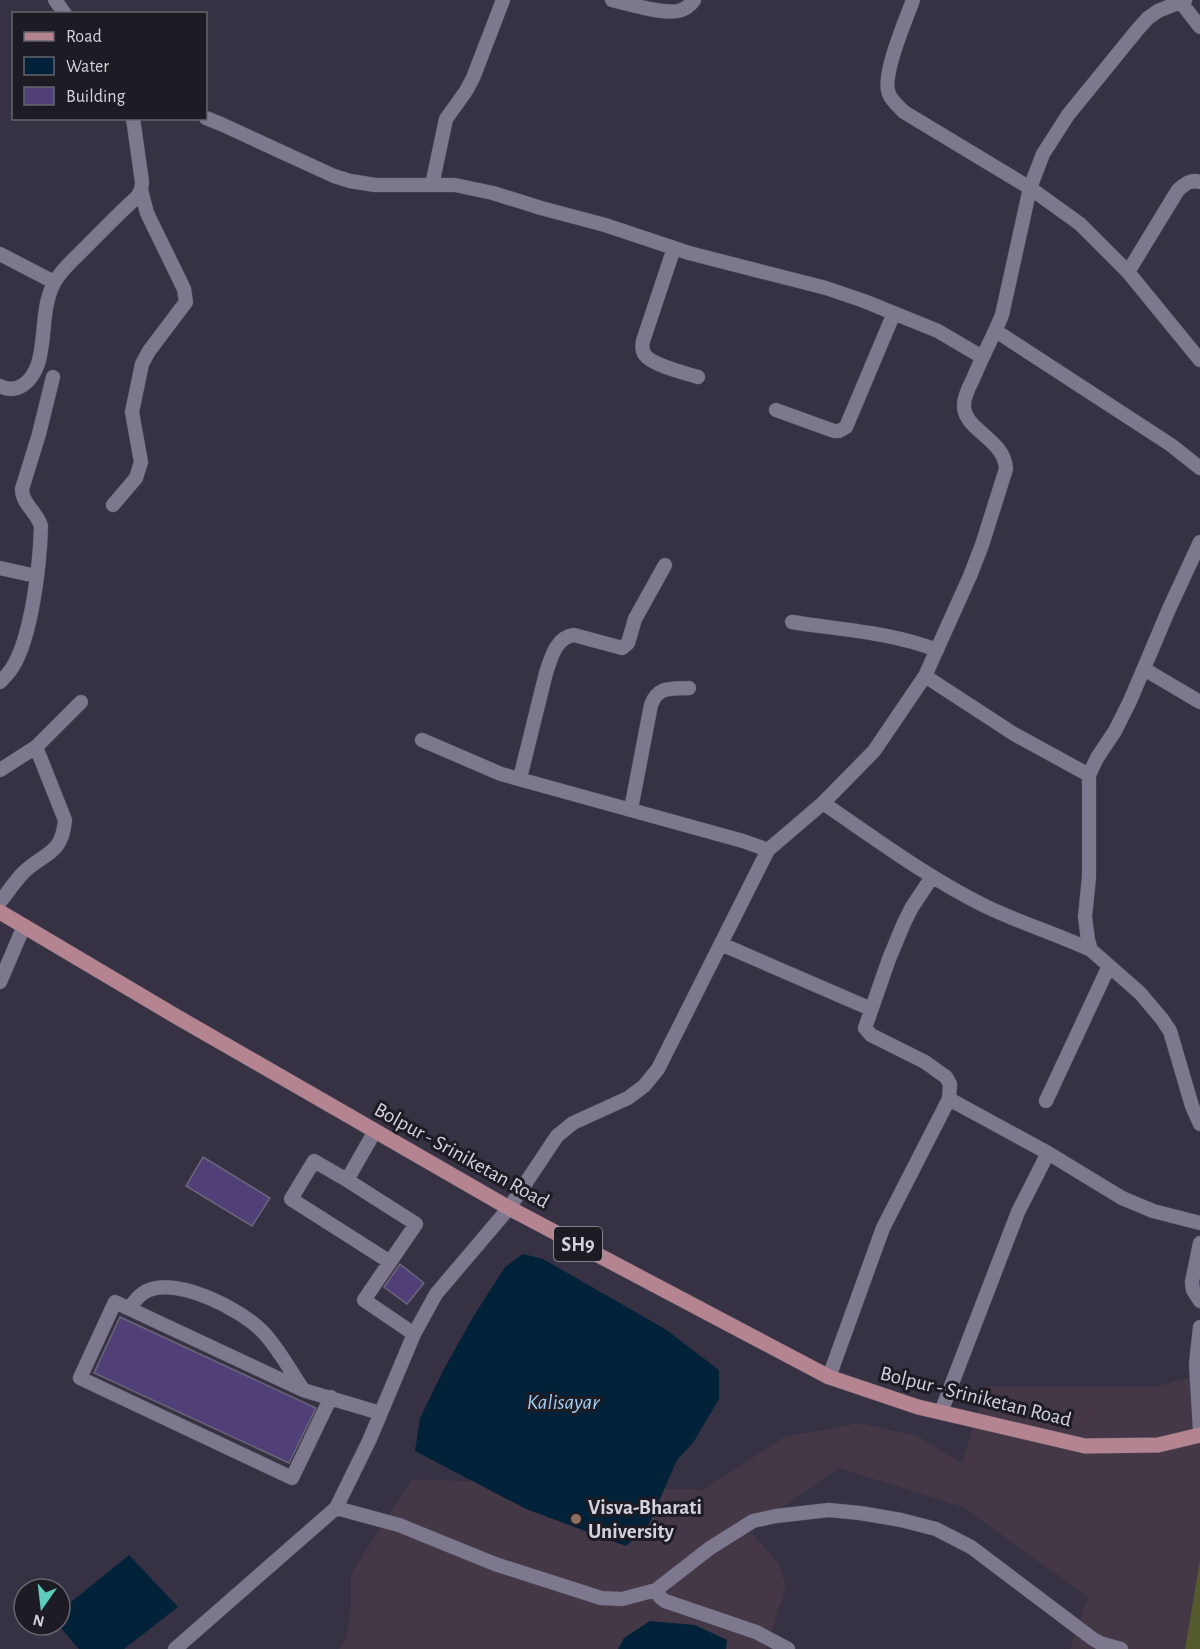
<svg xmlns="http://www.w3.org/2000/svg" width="1200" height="1649" font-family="'Alegreya Sans',sans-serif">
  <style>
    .education { fill: #443746 }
    .green { fill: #545a2c }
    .water { fill: #022239 }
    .building { fill: #513f78; stroke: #6b667a; stroke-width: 1.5 }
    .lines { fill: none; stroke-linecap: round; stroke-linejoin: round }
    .minor-casing { stroke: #514d5c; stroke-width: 15 }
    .major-casing { stroke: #514d5c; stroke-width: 16 }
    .minor { stroke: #7d788d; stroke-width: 14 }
    .major { stroke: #b58491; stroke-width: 15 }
    .education-dot { fill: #8d6e63; stroke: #1d1b23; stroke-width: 2 }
    .labels { text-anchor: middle; stroke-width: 6; stroke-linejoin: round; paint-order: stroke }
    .shield { fill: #1d1b23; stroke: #9d9aa5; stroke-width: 1.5 }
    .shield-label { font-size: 20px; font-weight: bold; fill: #d4d1dd }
    .street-label { font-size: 21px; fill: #d4d1dd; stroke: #1d1b23 }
    .poi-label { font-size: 21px; font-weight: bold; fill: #d4d1dd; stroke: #1d1b23; text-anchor: start }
    .water-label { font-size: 22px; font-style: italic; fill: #9fcff6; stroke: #1d1b23 }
  </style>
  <rect width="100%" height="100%" fill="#363143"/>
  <path class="education" d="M1200,1375V1649H1070L1088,1597L963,1507L839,1468L749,1530L778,1563L786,1585L766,1649H339L347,1637L351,1605V1574L412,1479L703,1490L785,1437L859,1423L917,1436L962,1463L986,1386H1157Z"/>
  <path class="green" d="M1200,1560V1649H1185Z"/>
  <path class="water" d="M523,1254L543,1259L665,1329L719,1370V1399L693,1443L677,1460L649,1524L626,1546L526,1509L415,1451L420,1418L444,1369L473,1317L505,1267Z
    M129,1555L178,1607L124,1649H79L58,1625H60V1611Z
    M650,1621L695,1625L727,1640L726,1649H618L624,1638Z"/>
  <path class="building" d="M203,1157L270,1198L252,1226L186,1186Z
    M400,1264L424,1283L407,1304L384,1287Z
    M120,1317L316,1408L289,1463L94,1373Z"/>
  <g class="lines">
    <defs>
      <path id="minor" d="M55,0L65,14
        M612,0C628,4 663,14 678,11C686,9 690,6 694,0
        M913,0C906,20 881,76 889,94C892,101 899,107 904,112L1030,188L1080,224L1128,272L1200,360
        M1179,0L1200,27
        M206,118L221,124L334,176L350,181L375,185H455L493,193L541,208L605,225L689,253L826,288L864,301L938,331L982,357
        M432,185L446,119L466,91L473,78L503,0
        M674,248L643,341C642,346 642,351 645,355C652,365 685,373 698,377
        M0,254L54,282
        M1128,272L1178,190C1185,184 1191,179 1200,182
        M996,331L1171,445L1200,468
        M0,386C18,395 32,381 38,364C46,338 41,308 54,283C61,270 74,259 84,249C102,231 119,213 137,197L141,190L142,182L133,118
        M776,410L834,431H839L846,427L894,313
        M113,505L136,478L141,462L132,412L142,364L149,351L186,302L184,289L147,213L141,190
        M1200,542L1169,609L1130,701L1115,731L1097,758L1089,775V877L1085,917L1088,940L1091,950L1140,993L1162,1019L1170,1031L1192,1106L1200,1124
        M0,568L36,576
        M792,622C842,630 889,632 937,650
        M1144,669L1200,702
        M925,676L1014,734L1089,775
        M0,682C4,678 9,673 12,668C32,637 40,563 41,526C37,512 22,504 22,489L39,434L53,377
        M422,740L501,774L743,841L768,850
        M0,770L36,747L81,702
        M520,778L546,673C551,658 556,637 574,635L622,648L628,643L635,619L665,565
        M823,803C876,839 928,878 985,906C1020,923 1057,934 1091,950
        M631,809L651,705C658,686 670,689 689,688
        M0,902C8,892 15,881 24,872C45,852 62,855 65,820L36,747
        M721,944L871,1009
        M0,982L24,926
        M949,1099L1048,1153L1122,1198L1153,1211L1200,1223
        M1046,1101L1109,966
        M347,1180L314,1161L291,1199L390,1262L416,1224L347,1180L375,1131
        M1200,1243L1192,1282L1193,1290L1200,1301
        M390,1262L364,1300L414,1334
        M129,1308C135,1301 140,1293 149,1290C180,1278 240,1309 262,1331C277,1346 290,1370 302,1388
        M1200,1327L1196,1364L1200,1430
        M829,1377L883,1228L949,1099L950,1084L946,1077L925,1062L871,1035L865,1028L889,959L904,923L912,907L932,877
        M331,1397L292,1478L80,1378L115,1302L303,1390L380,1413
        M941,1412L1018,1212L1048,1153
        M336,1508L399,1525L495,1564L573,1589L601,1598L622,1599L656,1590L710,1548L753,1521L776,1516L829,1510L860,1513L901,1520L936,1529L971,1547L1093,1639L1100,1643L1121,1649
        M656,1590L660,1597L665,1601L756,1632L788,1649
        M175,1649L336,1508L369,1441L414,1334L436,1294L509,1208L557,1136L573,1123L628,1098L644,1086L658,1069L768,850L823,803L874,751L925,676L970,576L982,545L1006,469C1005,439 963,430 964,405C964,396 969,387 973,379C982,357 993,337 1002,315L1030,188L1043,154L1068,115L1138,29L1148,18L1158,11L1185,0"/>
      <path id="major" d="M0,912L172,1014L509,1208L829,1377L918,1407L1085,1446L1158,1445L1200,1435"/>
    </defs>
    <use href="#minor" class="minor-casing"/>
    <use href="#major" class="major-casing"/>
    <use href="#minor" class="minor"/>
    <use href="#major" class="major"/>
  </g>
  <circle class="education-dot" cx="576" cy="1519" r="6"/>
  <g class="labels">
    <rect class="shield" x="554" y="1227" width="48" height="34" rx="4.5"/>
    <g class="shield-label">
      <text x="578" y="1251">SH9</text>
    </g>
    <g class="street-label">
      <text transform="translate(462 1155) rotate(29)" y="7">Bolpur - Sriniketan Road</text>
      <text transform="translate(976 1396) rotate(14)" y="7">Bolpur - Sriniketan Road</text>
    </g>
    <g class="poi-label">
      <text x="588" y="1514">Visva-Bharati<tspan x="588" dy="24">University</tspan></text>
    </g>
    <g class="water-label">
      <text x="563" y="1409">Kalisayar</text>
    </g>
  </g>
  <rect x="12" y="12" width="195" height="108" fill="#1d1b23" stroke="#66646d" stroke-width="1.5"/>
  <rect x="24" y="32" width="30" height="9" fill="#b58491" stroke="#66646d" stroke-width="1.5"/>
  <text x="66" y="42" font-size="18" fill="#d4d1dd">Road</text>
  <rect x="24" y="57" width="30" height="18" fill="#022239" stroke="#66646d" stroke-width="1.5"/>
  <text x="66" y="72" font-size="18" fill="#d4d1dd">Water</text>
  <rect x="24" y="87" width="30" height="18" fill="#513f78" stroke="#66646d" stroke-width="1.5"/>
  <text x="66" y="102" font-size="18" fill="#d4d1dd">Building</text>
  <g transform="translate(42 1607) rotate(194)"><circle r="28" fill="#1d1b23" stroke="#66646d" stroke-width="1.5"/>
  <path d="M0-4.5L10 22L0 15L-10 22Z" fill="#5ccebb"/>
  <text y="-9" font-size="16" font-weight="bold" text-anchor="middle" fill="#d4d1dd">N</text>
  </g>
</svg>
